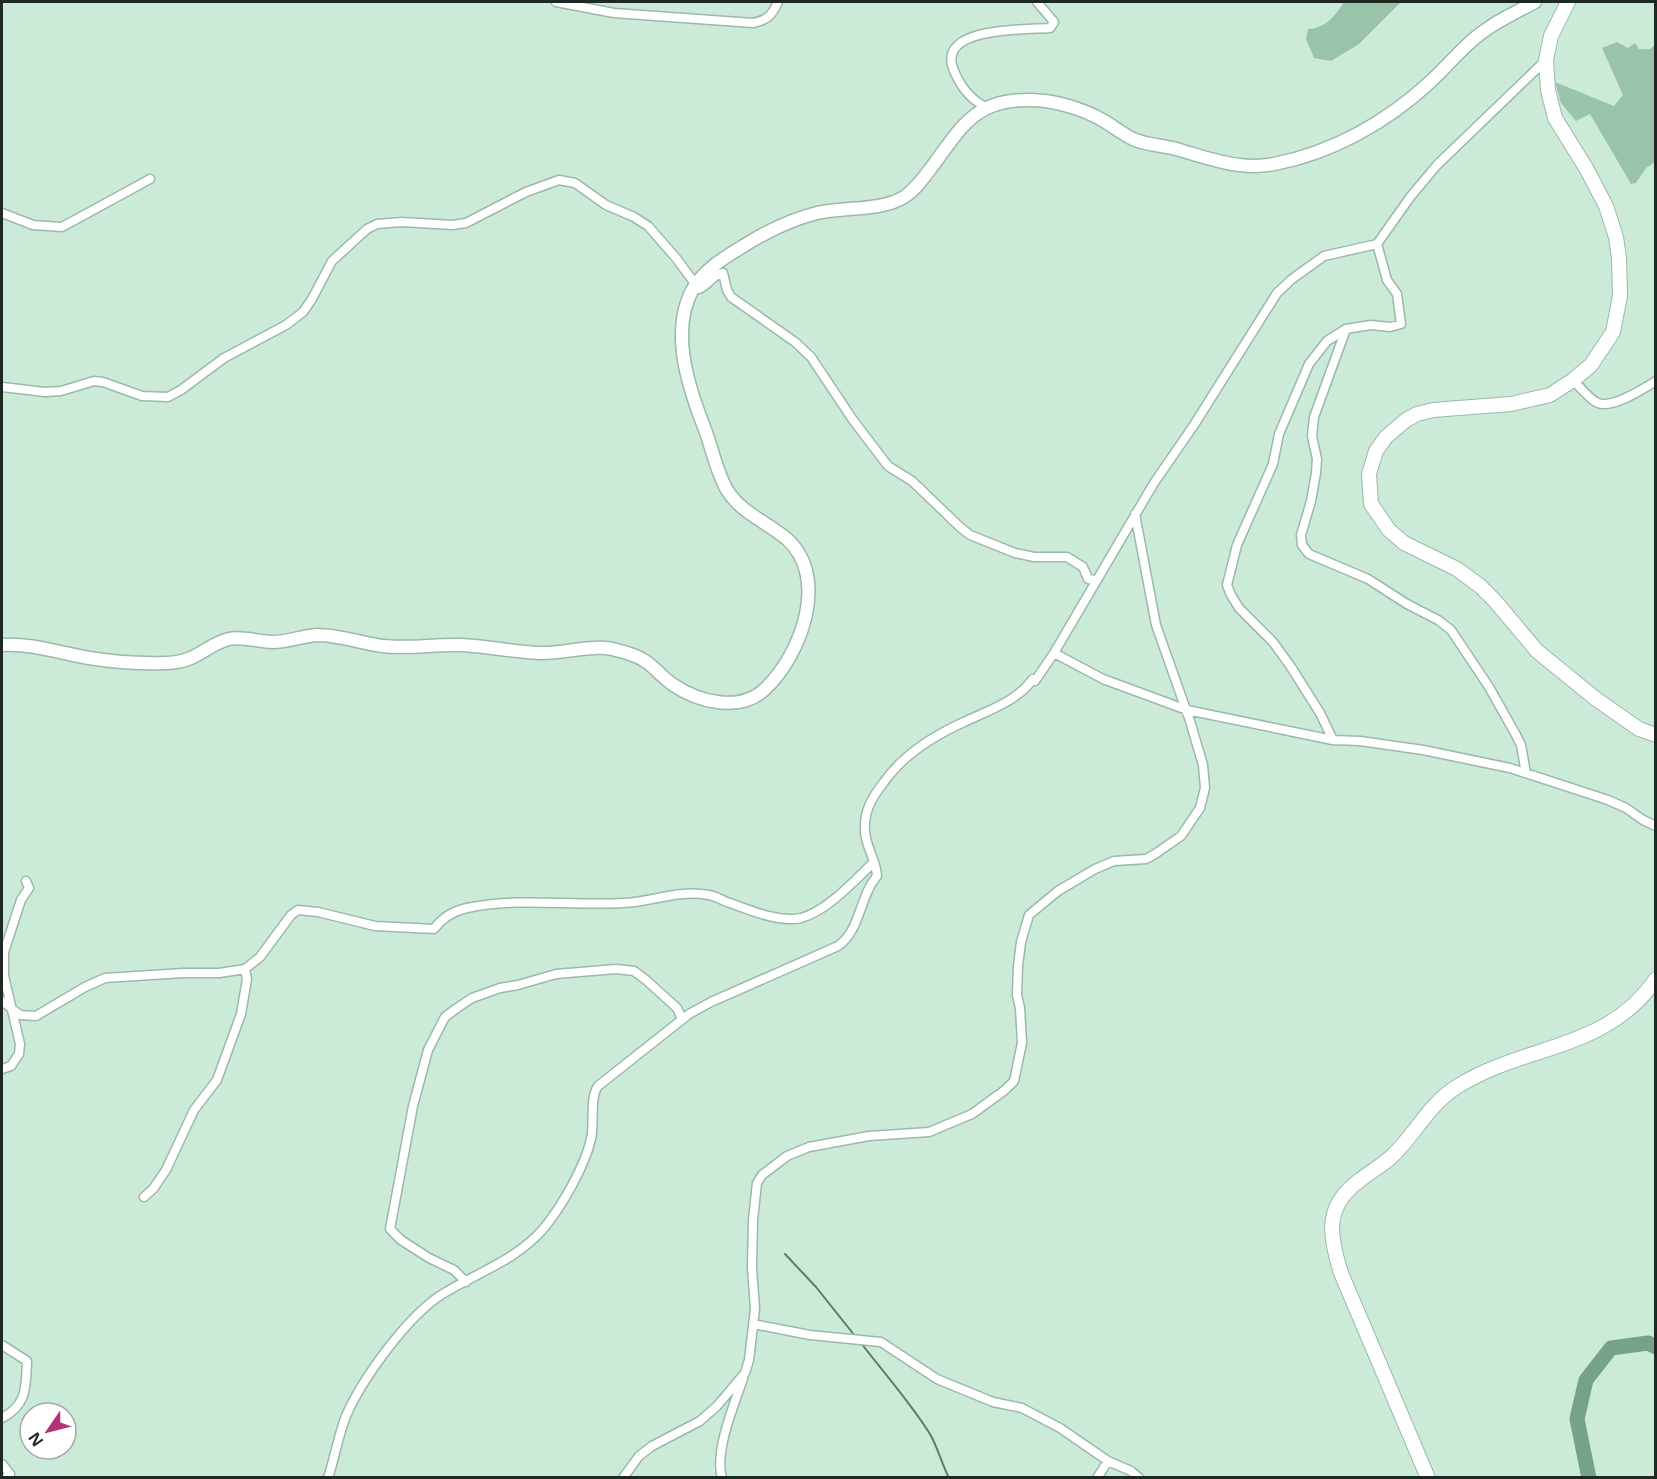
<svg xmlns="http://www.w3.org/2000/svg" width="1657" height="1479" font-family="'Noto Sans',sans-serif">
  <style>
    .green { fill: #99c3ab }
    .lines { fill: none; stroke-linecap: round; stroke-linejoin: round }
    .stream { stroke: #5b7e6a; stroke-width: 2 }
    .river { stroke: #75a289; stroke-width: 15 }
    .street-casing { stroke: #9cb9a8; stroke-width: 11 }
    .secondary-casing { stroke: #9cb9a8; stroke-width: 15 }
    .primary-casing { stroke: #9cb9a8; stroke-width: 16 }
    .street { stroke: #fff; stroke-width: 8 }
    .secondary { stroke: #fff; stroke-width: 12 }
    .primary { stroke: #fff; stroke-width: 14 }
  </style>
  <rect width="100%" height="100%" fill="#ccead8"/>
  <path class="green" d="M1344,2H1401L1359,44L1331,61L1314,58L1306,39L1308,29C1326,28 1335,16 1344,2Z
    M1617,42L1628,48L1635,43L1639,49H1650L1655,45V162L1646,168L1636,183L1631,184L1590,114L1576,121L1561,103L1555,82L1614,106L1623,95L1602,48Z"/>
  <g class="lines">
    <path class="stream" d="M785,1254L816,1287L855,1336
      M861,1343C884,1373 910,1402 930,1434C937,1446 942,1464 949,1478"/>
    <path class="river" d="M1589,1478L1577,1419L1586,1380L1611,1348L1648,1343L1656,1347"/>
    <defs>
      <path id="street" d="M556,2L614,13L753,23C768,20 772,15 778,2
        M986,107C971,100 962,89 955,73C932,26 1024,30 1050,28L1054,22L1037,2
        M2,213L33,225L62,227L150,179
        M1346,329L1314,417L1312,436L1317,459L1316,473L1311,501L1301,535L1302,545L1309,554L1368,579L1407,604L1438,620L1451,630L1489,687L1516,735L1521,745L1526,773
        M1573,380C1580,387 1590,400 1598,403C1612,409 1643,389 1656,381
        M2,387L45,392L61,391L94,381L103,382L142,396L168,397L181,390L224,358L286,325L303,312L312,299L332,261L367,229L377,224L402,222L452,225L466,223L526,192L559,180L575,183L606,205L634,217L648,226L676,258L699,289C709,285 713,274 723,273L727,290L731,297L795,342L811,357L853,420L888,466L912,481L961,528L970,535L1015,553L1034,557H1067L1083,567L1088,579L1096,580
        M1054,653L1103,679L1187,710L1333,740L1360,741L1423,750L1510,768L1608,800L1626,808L1643,820L1656,826
        M1333,740L1320,713L1291,667L1273,642L1239,608L1231,595L1227,585L1237,545L1273,464L1279,434L1309,364L1327,341L1346,329L1371,325L1390,327L1401,324L1397,294L1387,280L1377,244
        M2,1001L20,1015L36,1016L85,987L105,978L183,973H219L245,969L260,957L291,915L298,910L318,912L375,926L434,929C442,918 453,911 467,908C518,897 571,906 623,903C651,902 680,889 709,895C716,896 723,901 730,903C750,910 779,923 801,918C827,911 854,881 873,863
        M2,1069L11,1066L19,1054L20,1044L4,976V952L21,900L29,888L26,881
        M144,1197L153,1189L166,1170L194,1110L217,1080L241,1014L247,979L245,969
        M466,1282L454,1270L429,1258L401,1240L390,1229L413,1106L428,1050L445,1017L457,1008L472,998L500,988L518,985L556,974L616,969L634,971L646,980L677,1008L682,1019
        M753,1324L810,1335L881,1342L937,1379L993,1402L1022,1408L1060,1428L1108,1461L1131,1471L1139,1478
        M2,1345L27,1361C26,1387 27,1405 2,1418
        M2,1464L10,1474L5,1478
        M328,1478C335,1457 338,1436 346,1416C362,1379 407,1317 441,1295C476,1273 517,1260 544,1228C562,1206 585,1166 591,1139C595,1123 589,1099 598,1086L689,1014L711,1002L838,946C861,930 859,897 877,876C876,858 863,844 865,823C866,807 874,795 884,782C903,755 933,736 964,722C989,710 1016,702 1033,679L1035,681L1054,653L1154,483L1194,425L1277,293L1292,279L1324,256L1377,244L1411,196L1437,165L1546,60
        M623,1478L639,1456L652,1446L700,1421L717,1406L745,1373L749,1360L755,1309L752,1267L753,1220L757,1183L762,1175L787,1156L809,1147L869,1136L929,1132L972,1114L1005,1090L1014,1081L1022,1043L1020,1008L1017,995L1018,966L1021,942L1029,915L1058,891L1095,869L1114,861L1146,859L1155,854L1181,836L1200,808L1205,788L1203,765L1190,721L1156,625L1135,514
        M722,1478C714,1453 734,1404 743,1379
        M1097,1478L1108,1461"/>
      <path id="secondary" d="M2,645C32,643 59,653 89,658C114,662 142,664 167,663C198,662 205,645 229,639C243,636 259,642 273,642C288,642 302,636 317,635C339,635 361,643 383,646C409,649 435,644 461,645C487,646 513,652 539,653C561,654 584,646 606,648C609,648 624,652 627,653C653,661 653,670 672,684C698,702 740,713 765,689C801,655 830,578 787,539C767,522 741,513 727,490C716,471 712,447 704,427C688,386 669,329 694,287C706,268 727,256 745,245C766,232 793,219 817,213C843,207 882,211 904,197C916,189 925,176 934,164C962,126 976,99 1030,100C1054,100 1084,109 1104,121C1114,127 1123,134 1133,139C1146,145 1162,145 1176,149C1208,158 1240,171 1274,164C1332,153 1387,122 1430,82C1449,65 1465,43 1487,29C1502,18 1519,11 1535,2"/>
      <path id="primary" d="M1568,2L1551,36L1546,60L1548,90L1555,118L1586,168L1606,206L1616,237L1619,258L1620,296L1613,332L1591,365L1573,380L1550,395L1511,404L1433,410L1417,414L1406,420L1386,437L1376,451L1369,474L1371,504L1389,530L1404,543L1457,569L1480,586L1495,601L1537,651L1596,699L1639,729L1656,735
        M1428,1478L1341,1273C1329,1235 1324,1206 1360,1180C1370,1172 1381,1166 1390,1158C1416,1135 1426,1106 1458,1086C1525,1044 1607,1051 1656,979"/>
    </defs>
    <use href="#street" class="street-casing"/>
    <use href="#secondary" class="secondary-casing"/>
    <use href="#primary" class="primary-casing"/>
    <use href="#street" class="street"/>
    <use href="#secondary" class="secondary"/>
    <use href="#primary" class="primary"/>
  </g>
  <rect width="1657" height="1479" fill="none" stroke="#1d2922" stroke-width="6"/>
  <g transform="translate(48 1431) rotate(235)"><circle r="28" fill="#ffffff" stroke="#a5a9a7" stroke-width="1.5"/>
  <path d="M0-4.5L10 22L0 15L-10 22Z" fill="#b53279"/>
  <text y="-9" font-size="16" font-weight="bold" text-anchor="middle" fill="#1d2922">N</text>
  </g>
</svg>
